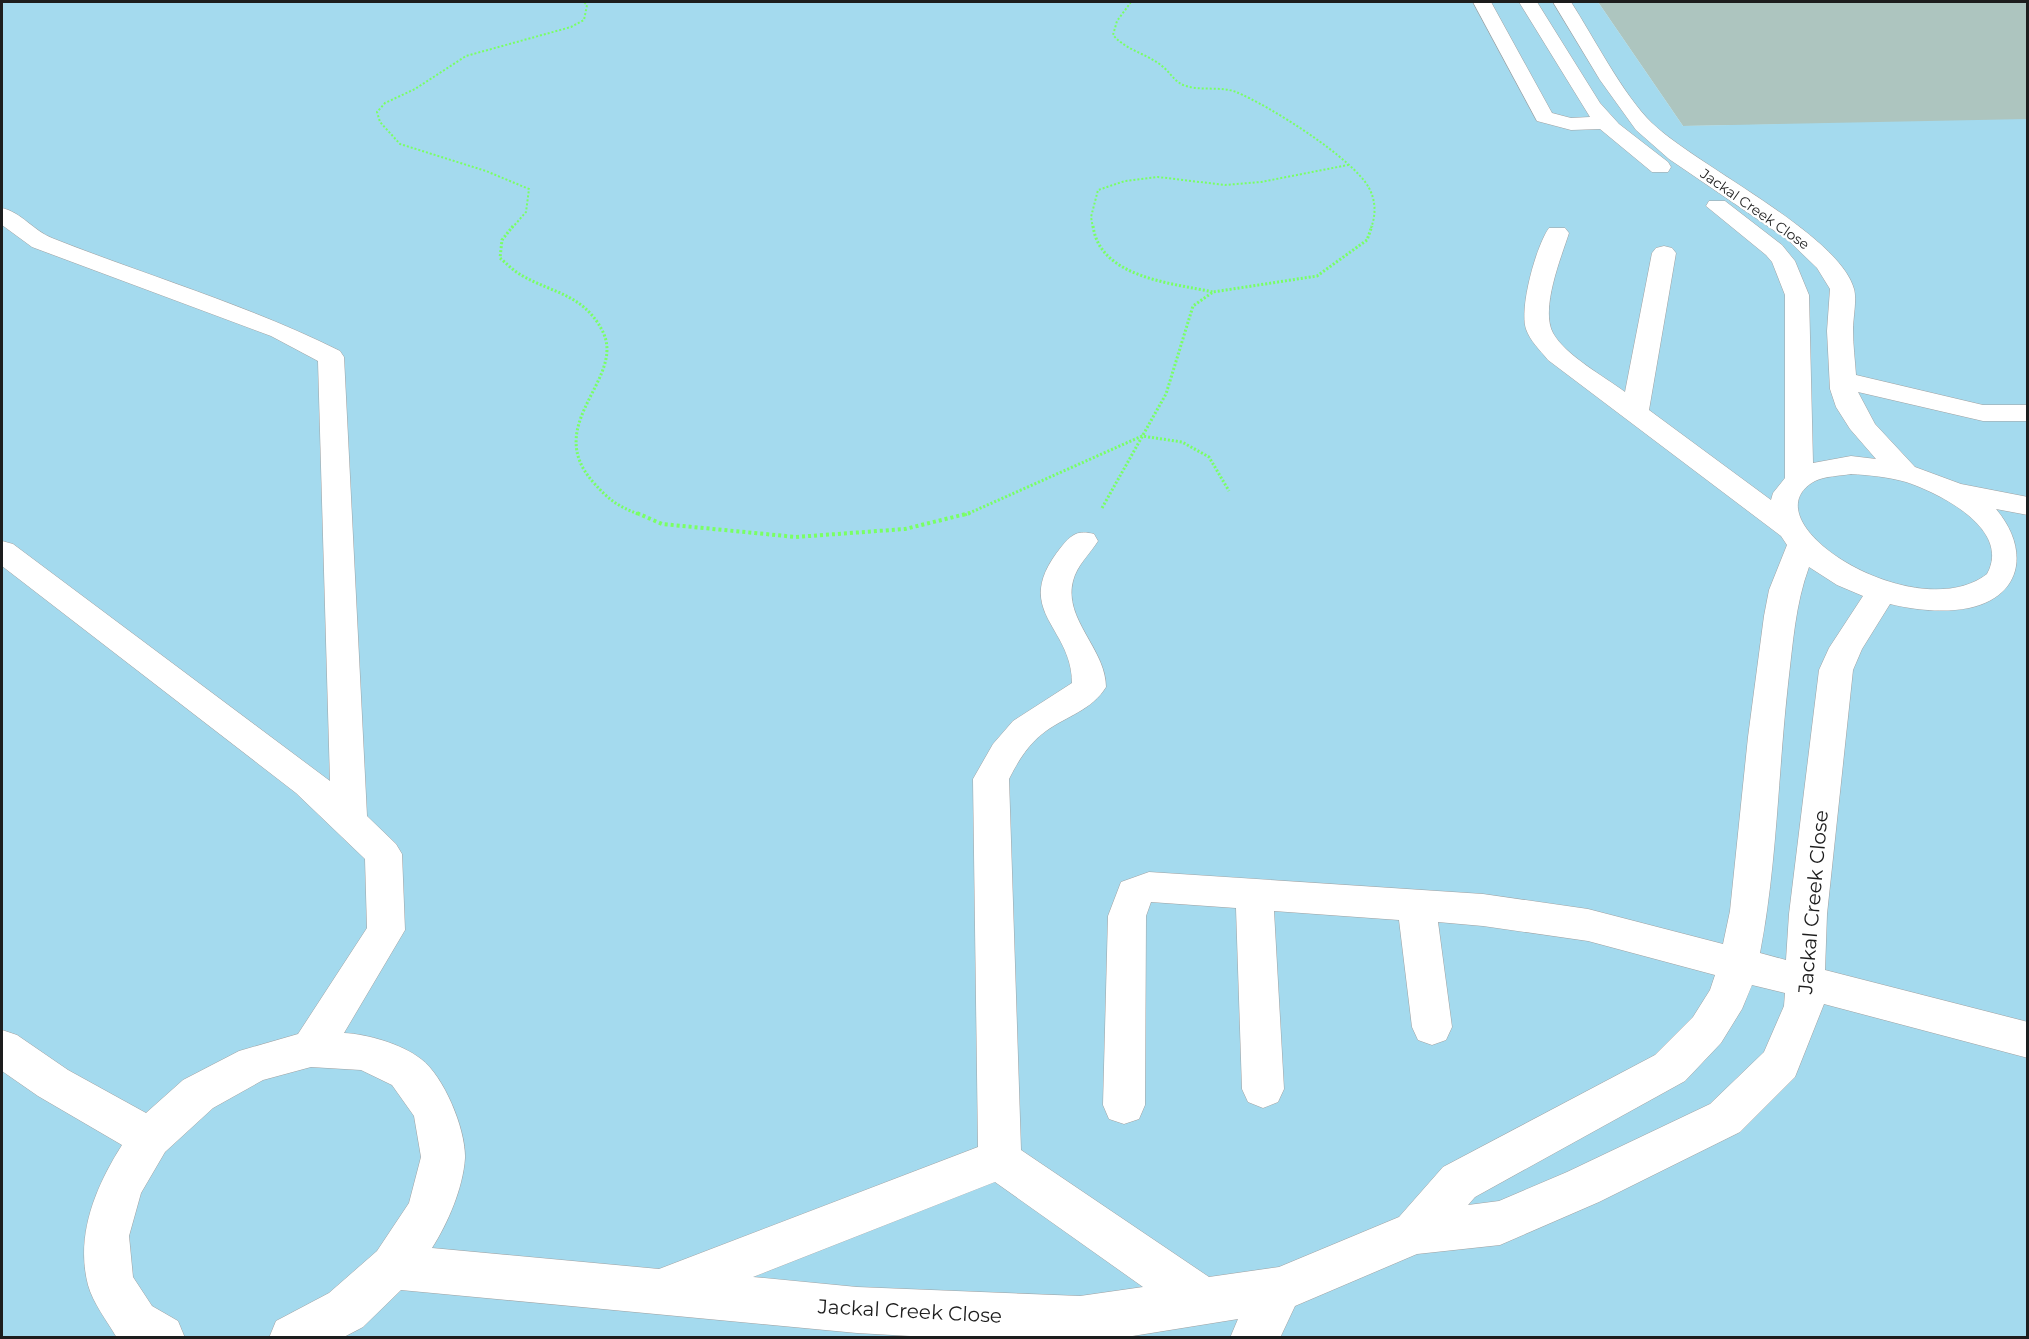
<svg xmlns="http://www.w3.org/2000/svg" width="2029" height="1339" font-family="Montserrat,sans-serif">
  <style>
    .construction { fill: #adc5bf }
    .grass { fill: #a4daee }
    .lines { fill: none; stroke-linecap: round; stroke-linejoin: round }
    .minor-casing { stroke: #a1a1a1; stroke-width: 1 }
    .path-far2 { stroke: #79ff64; stroke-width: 2; stroke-dasharray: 2 2; stroke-linecap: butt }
    .path-far1 { stroke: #79ff64; stroke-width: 3; stroke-dasharray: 2 2; stroke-linecap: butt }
    .path { stroke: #79ff64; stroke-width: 4; stroke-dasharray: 3 3; stroke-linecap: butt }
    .minor { fill: #fff; fill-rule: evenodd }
    .labels { text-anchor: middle; stroke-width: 4.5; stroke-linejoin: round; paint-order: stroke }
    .far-street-label { font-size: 14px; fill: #1d1d1d; stroke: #fff }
    .near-street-label { font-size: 20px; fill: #1d1d1d; stroke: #fff }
  </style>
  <rect width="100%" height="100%" fill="#e2efe8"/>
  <path class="construction" d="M1598,2H2027V121L1683,126Z"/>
  <path class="grass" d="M2,2H1598L1683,126L2027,119V1337L2,1338Z"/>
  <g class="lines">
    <defs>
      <path id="minor" d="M1473,2H1491L1552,113L1571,118L1590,117L1519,2H1537L1600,103L1619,124L1668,162L1671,167L1668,172H1652L1600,129L1571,130L1537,121Z
        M1553,2H1571C1593,36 1623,95 1652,123C1697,166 1839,234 1854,289C1857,300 1853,318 1853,330C1853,345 1855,360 1856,375L1983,405H2028V421H1983L1858,392L1875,424L1915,467L1961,484L2028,497V515L1996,509C2029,548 2024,596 1969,608C1943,613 1915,610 1890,604L1862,649L1853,670L1827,914L1825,970L2028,1022V1058L1824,1004L1795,1077L1740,1132L1599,1202L1500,1245L1417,1254L1295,1306L1280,1338H1230L1238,1319L1120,1338H946L857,1333L401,1290L363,1327L342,1338H269L276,1321L329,1293L377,1251L409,1203L421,1157L414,1116L392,1085L361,1070L311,1067L263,1080L213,1108L165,1152L141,1193L129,1236L133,1277L152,1306L178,1321L185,1338H117C107,1321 93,1303 88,1285C75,1235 96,1186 122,1145L38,1096L2,1071V1030L17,1035L68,1070L146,1113L183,1080L239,1051L298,1034L367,928L365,859L296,793L2,566V541L13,544L330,781L318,361L271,336L32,247L2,225V208C21,212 34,231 52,238C148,276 248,305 340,351L344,357L367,816L396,844L402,854L405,930L344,1033C367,1034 402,1044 421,1059C444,1076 466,1130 465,1158C463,1188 448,1223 432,1248L659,1269L978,1147L973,779L993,744L1013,721L1072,683C1072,625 1009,611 1062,546C1072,534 1078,530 1094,534L1098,541C1090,554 1077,565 1073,581C1063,619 1106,649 1106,687C1092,710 1067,716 1046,731C1029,743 1018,761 1009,779L1021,1150L1209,1277L1279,1267L1399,1217L1443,1167L1655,1055L1693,1017L1710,990L1715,975L1588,941L1483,926L1438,922L1452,1027L1446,1040L1432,1045L1418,1040L1412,1027L1399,920L1274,911L1284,1089L1278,1102L1263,1108L1248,1102L1242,1089L1236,908L1151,902L1146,916L1145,1105L1139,1119L1124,1124L1109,1119L1103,1105L1108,916L1121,882L1149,872L1483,894L1588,909L1723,944L1730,911L1748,737L1764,616L1769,590L1787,545L1781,536L1548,360C1540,350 1530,341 1526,329C1519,308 1536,246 1549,228H1565L1569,233C1561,258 1540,309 1553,333C1565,355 1605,377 1625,392L1652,253L1656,248L1664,246L1672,248L1676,253L1649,410L1771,500L1773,493L1785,478V295L1772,262L1766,255L1706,206L1709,201H1725L1782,245L1795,261L1809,295L1813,463L1851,456L1876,459L1850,429L1836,407L1830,389L1827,331L1830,289L1817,268L1788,240L1669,159L1636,130L1600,80ZM1851,474C1869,475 1888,477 1906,482C1939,493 2012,529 1987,574C1916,629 1743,521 1815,481C1826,476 1839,476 1851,474ZM1809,567L1837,585L1863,596L1829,648L1819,670L1789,914L1786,960L1760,953C1777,865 1778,774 1788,684C1793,644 1795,605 1809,567ZM1752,985L1785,993L1784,1006L1764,1052L1710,1104L1567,1172L1499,1201L1468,1205L1475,1197L1685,1081L1721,1043L1742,1009ZM995,1182L1143,1287L1080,1296L857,1287L753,1277Z"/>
    </defs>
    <use href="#minor" class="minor-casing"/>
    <path class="path-far2" d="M1131,2L1117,21L1113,35C1127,51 1146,53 1162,66C1171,73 1175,83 1186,86C1202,91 1221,86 1236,92C1268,105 1353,158 1369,188C1376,201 1376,215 1371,228
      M512,228L526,212L529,189L486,171L400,144L380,122L377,112L385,103L415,89L466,56L571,27L584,20L587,5L584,2
      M1093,228L1091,217L1098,190L1125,181L1158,177L1225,185L1261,182L1348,165"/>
    <path class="path-far1" d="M513,226L502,240L500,258C507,264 514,271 521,275C552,293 583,294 602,330C628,378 541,423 593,482C610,501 616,505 640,515
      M1093,226C1100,278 1172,283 1213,292
      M1102,508L1166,394L1193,306L1213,292L1317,276L1367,240L1372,226
      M965,515L1142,436L1182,442L1209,457L1229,491"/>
    <path class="path" d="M637,513L662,524L796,537L905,529L970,513"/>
    <use href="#minor" class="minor"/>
  </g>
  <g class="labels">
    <g class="far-street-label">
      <text transform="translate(1755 209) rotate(35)" y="5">Jackal Creek Close</text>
    </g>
    <g class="near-street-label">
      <text transform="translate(1813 902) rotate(-85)" y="7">Jackal Creek Close</text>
      <text transform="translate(910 1311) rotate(3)" y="7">Jackal Creek Close</text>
    </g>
  </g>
  <rect width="2029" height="1339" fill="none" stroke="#1d1d1d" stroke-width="6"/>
</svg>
